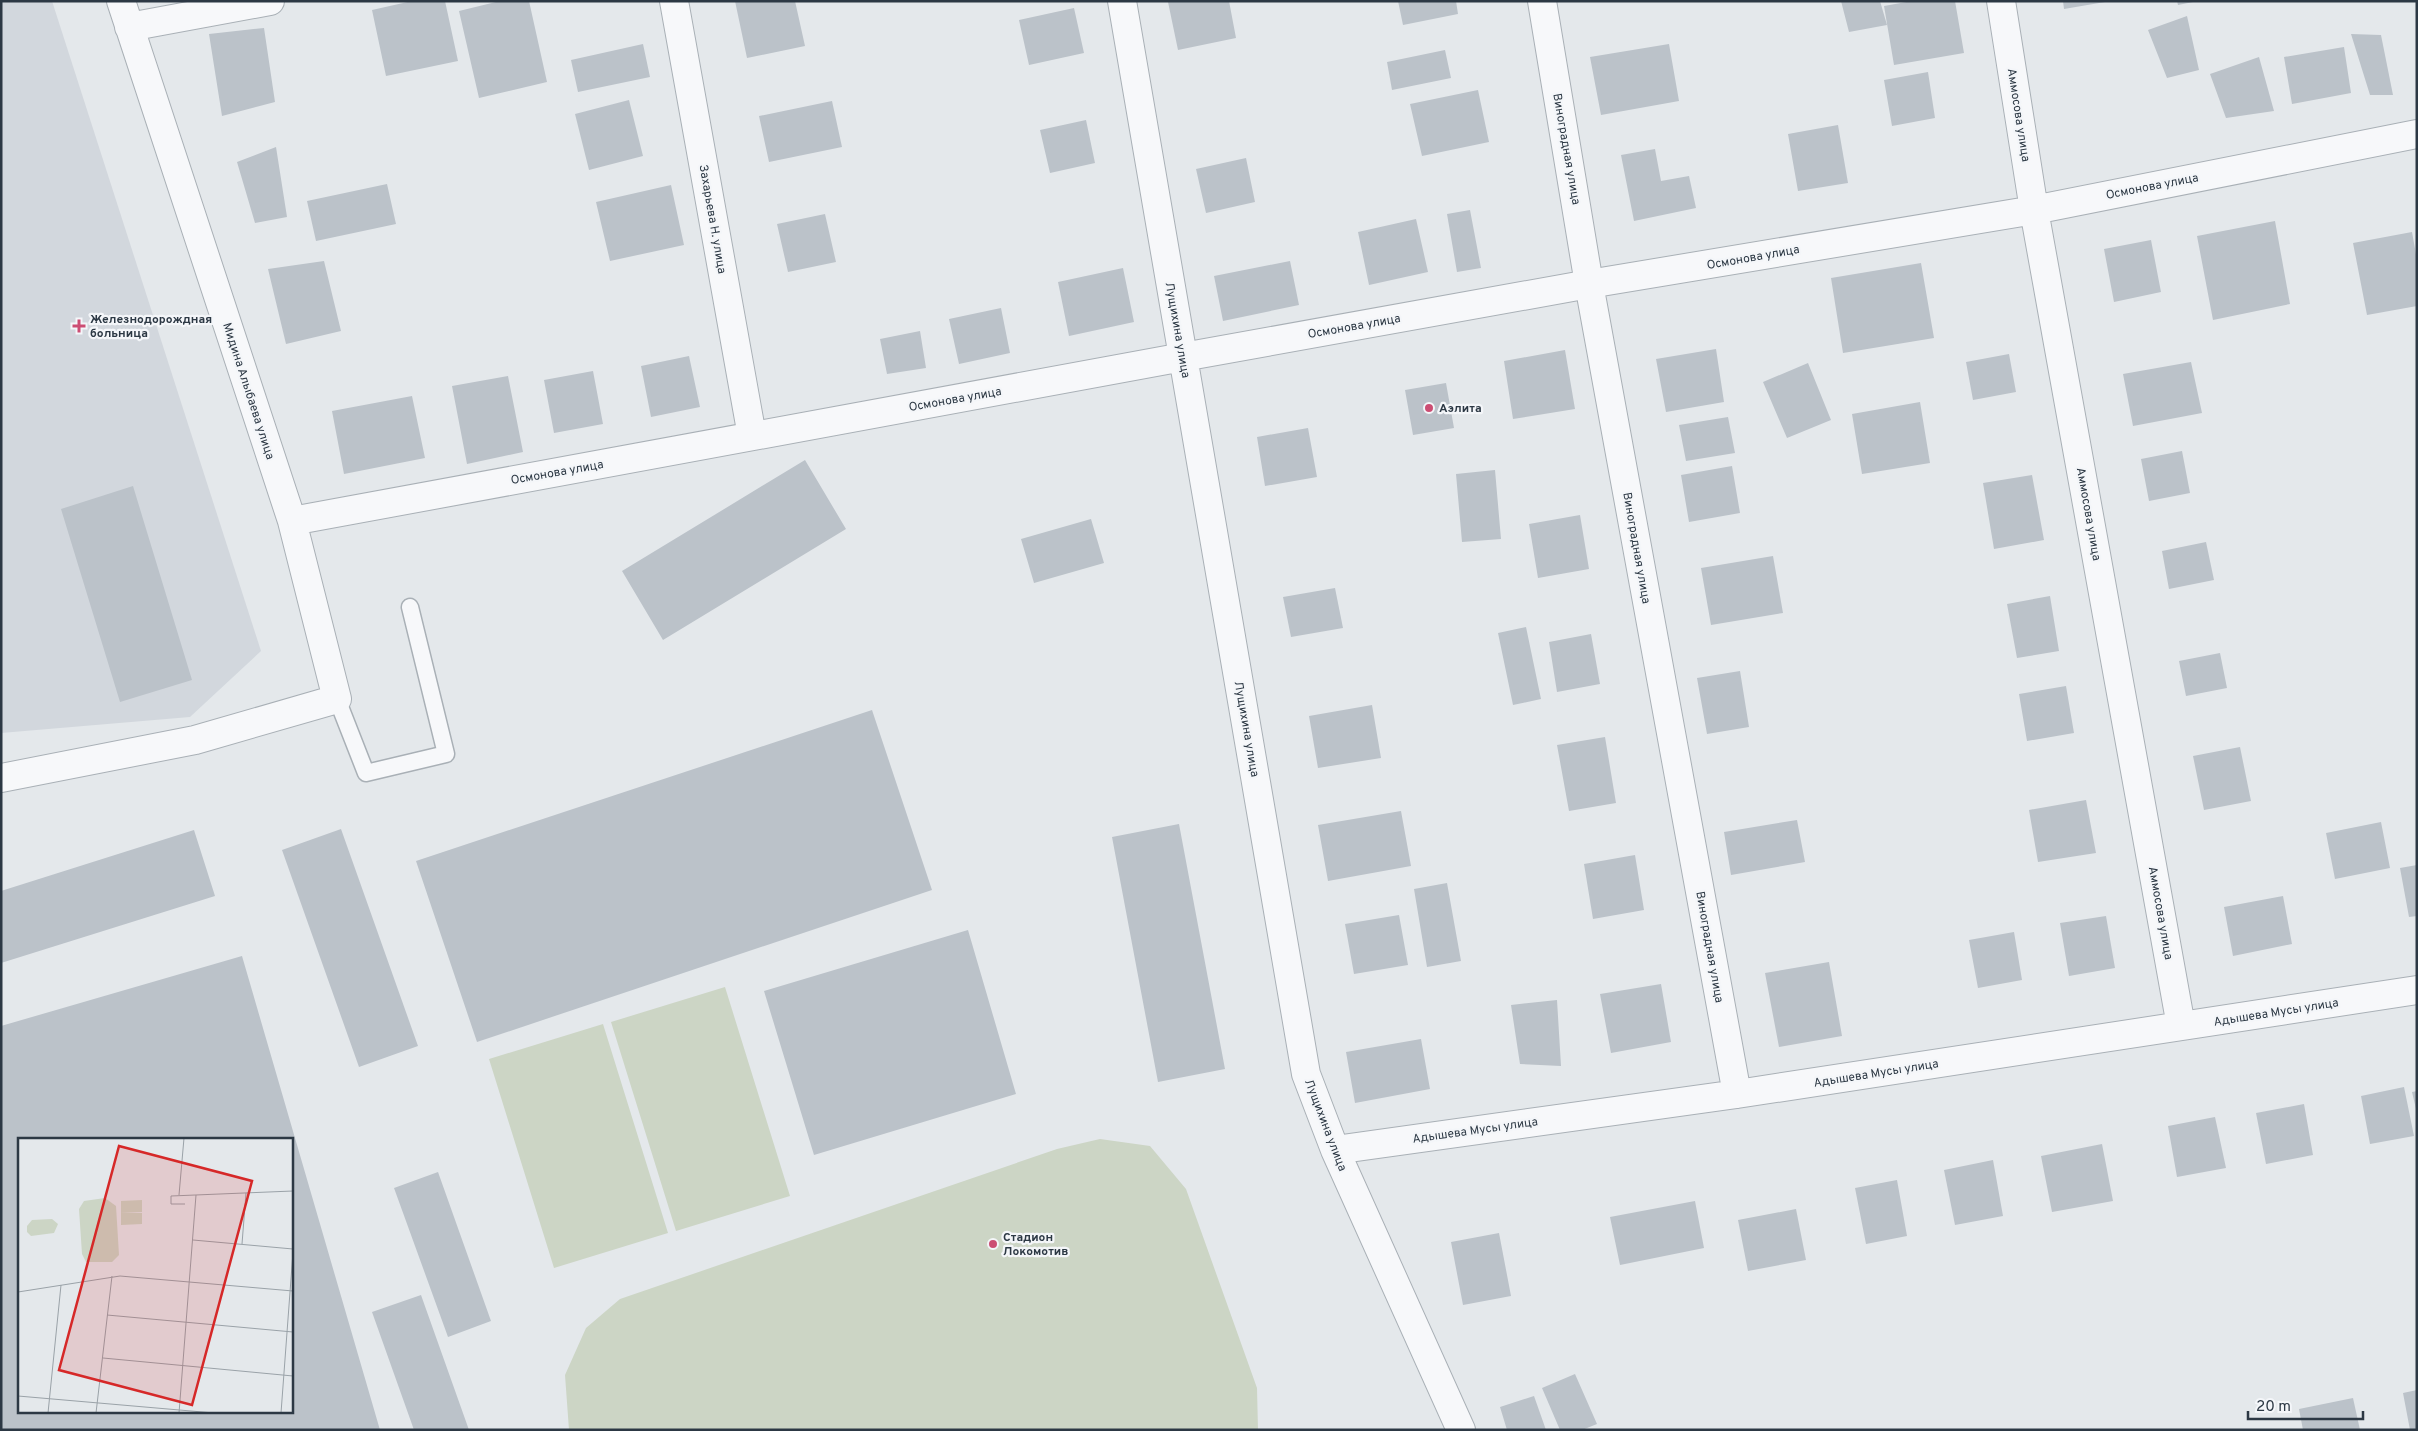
<svg xmlns="http://www.w3.org/2000/svg" width="2418" height="1431" font-family="Overpass,sans-serif">
  <style>
    .built { fill: #d2d7dd }
    .green { fill: #ccd5c5 }
    .building { fill: #bbc2c9; fill-rule: evenodd }
    .lines { fill: none; stroke-linecap: round; stroke-linejoin: round }
    .lane-casing { stroke: #a9b0b6; stroke-width: 19 }
    .street-casing { stroke: #a9b0b6; stroke-width: 30 }
    .lane { stroke: #f7f8fa; stroke-width: 16 }
    .street { stroke: #f7f8fa; stroke-width: 28 }
    .poi-dot { fill: #cc4d73; stroke: #f4f6f9; stroke-width: 2 }
    .labels { text-anchor: middle; stroke-width: 4.5; stroke-linejoin: round; paint-order: stroke }
    .street-label { font-size: 12px; fill: #2c3844; stroke: #f4f6f9 }
    .poi-label { font-size: 12px; font-weight: bold; fill: #2c3844; stroke: #f4f6f9; text-anchor: start }
    .inset-road { fill: none; stroke: #9aa2a8; stroke-width: 1 }
    .view { fill: #d62828; fill-opacity: 0.15; stroke: #d62828; stroke-width: 2.5 }
    .inset-edge { fill: none; stroke: #2c3844; stroke-width: 2.5 }
  </style>
  <rect width="100%" height="100%" fill="#e4e8eb"/>
  <path class="built" d="M1,1H52L261,651L190,717L1,733Z"/>
  <path class="green" d="M725,987L790,1196L676,1231L611,1022Z
    M603,1024L668,1233L554,1268L489,1059Z
    M1100,1139L1150,1146L1186,1189L1257,1388L1258,1430H569L565,1375L586,1328L620,1299L1057,1149Z"/>
  <path class="building" d="M412,1H445L458,61L386,76L372,10Z
    M500,1H529L547,82L479,98L459,11Z
    M735,1H795L805,46L747,58Z
    M1174,1H1229L1236,38L1178,50L1168,2Z
    M1398,1H1456L1458,14L1403,25Z
    M1841,1H1880L1887,25L1849,32Z
    M1912,1H1955L1964,53L1894,65L1884,6Z
    M2063,1H2105V2L2064,9Z
    M2177,1H2193V2L2178,5Z
    M1074,8L1084,53L1029,65L1019,20Z
    M2187,16L2199,70L2167,78L2148,30Z
    M264,28L275,102L222,116L209,34Z
    M2351,34L2381,35L2393,95H2370Z
    M643,44L650,77L578,92L571,60Z
    M1669,44L1679,101L1601,115L1590,57Z
    M2344,47L2351,93L2292,104L2284,57Z
    M1445,50L1451,78L1392,90L1387,62Z
    M2259,57L2274,111L2226,118L2210,74Z
    M1928,72L1935,118L1892,126L1884,80Z
    M1478,90L1489,142L1422,156L1410,104Z
    M629,100L643,156L589,170L575,114Z
    M832,101L842,147L769,162L759,116Z
    M1086,120L1095,163L1050,173L1040,130Z
    M1838,125L1848,183L1798,191L1788,134Z
    M276,147L287,217L255,223L237,162Z
    M1655,149L1661,181L1689,176L1696,208L1634,221L1621,155Z
    M1246,158L1255,202L1206,213L1196,169Z
    M387,184L396,224L316,241L307,201Z
    M671,185L684,245L610,261L596,202Z
    M1470,210L1481,268L1457,272L1447,214Z
    M825,214L836,262L788,272L777,224Z
    M1416,219L1428,272L1369,285L1358,232Z
    M2275,221L2290,304L2213,320L2197,236Z
    M2412,232L2417,260V306L2367,315L2353,243Z
    M2151,240L2161,292L2114,302L2104,249Z
    M324,261L341,331L286,344L268,269Z
    M1290,261L1299,305L1223,321L1214,276Z
    M1921,263L1934,338L1843,353L1831,278Z
    M1123,268L1134,322L1069,336L1058,282Z
    M1001,308L1010,353L959,364L949,319Z
    M920,331L926,368L887,374L880,339Z
    M1716,349L1724,402L1666,412L1656,359Z
    M1565,350L1575,409L1513,419L1504,361Z
    M2009,354L2016,392L1973,400L1966,362Z
    M689,356L700,407L651,417L641,366Z
    M2191,362L2202,413L2133,426L2123,374Z
    M1808,363L1831,420L1787,438L1763,382Z
    M593,371L603,424L554,433L544,380Z
    M508,376L523,452L467,464L452,386Z
    M1446,383L1454,428L1413,435L1405,390Z
    M412,396L425,458L344,474L332,411Z
    M1920,402L1930,463L1862,474L1852,414Z
    M1728,417L1735,453L1686,461L1679,425Z
    M1308,428L1317,477L1265,486L1257,437Z
    M2182,451L2190,493L2149,501L2141,459Z
    M805,460L846,529L663,640L622,571Z
    M1732,466L1740,513L1689,522L1681,475Z
    M1495,470L1501,539L1462,542L1456,474Z
    M2032,475L2044,540L1994,549L1983,483Z
    M133,486L192,680L120,702L61,509Z
    M1580,515L1589,569L1538,578L1529,524Z
    M1091,519L1104,563L1034,583L1021,539Z
    M2206,542L2214,580L2169,589L2162,551Z
    M1773,556L1783,613L1711,625L1701,568Z
    M1335,588L1343,628L1291,637L1283,597Z
    M2050,596L2059,651L2017,658L2007,604Z
    M1526,627L1541,699L1513,705L1498,633Z
    M1591,634L1600,684L1557,692L1549,642Z
    M2220,653L2227,688L2186,696L2179,661Z
    M1740,671L1749,727L1707,734L1697,678Z
    M2066,686L2074,733L2027,741L2019,694Z
    M1372,705L1381,758L1318,768L1309,716Z
    M872,710L932,890L477,1042L416,861Z
    M1605,737L1616,803L1569,811L1557,745Z
    M2240,747L2251,801L2204,810L2193,756Z
    M2086,800L2096,853L2038,862L2029,810Z
    M1401,811L1411,866L1328,881L1318,825Z
    M1797,820L1805,862L1731,875L1724,832Z
    M2381,822L2390,868L2335,879L2326,833Z
    M1179,824L1225,1069L1158,1082L1112,837Z
    M341,829L418,1046L359,1067L282,850Z
    M194,830L215,896L1,963V891Z
    M1635,855L1644,910L1593,919L1584,864Z
    M2417,865V916L2409,917L2400,868Z
    M1447,883L1461,961L1427,967L1414,889Z
    M2283,896L2292,944L2233,956L2224,907Z
    M1399,915L1408,965L1354,974L1345,924Z
    M2106,916L2115,968L2069,976L2060,923Z
    M968,930L1016,1094L814,1155L764,991Z
    M2014,932L2022,980L1978,988L1969,940Z
    M242,956L380,1430H1V1026ZM19,1140H291V1412H19Z
    M1829,962L1842,1036L1779,1047L1765,973Z
    M1661,984L1671,1042L1611,1053L1600,994Z
    M1557,1000L1561,1066L1520,1064L1511,1005Z
    M1421,1039L1430,1089L1355,1103L1346,1052Z
    M2404,1087L2414,1136L2370,1144L2361,1096Z
    M2417,1091V1109H2416L2412,1092Z
    M2304,1104L2313,1155L2266,1164L2256,1113Z
    M2215,1117L2226,1168L2177,1177L2168,1126Z
    M2102,1144L2113,1201L2052,1212L2041,1156Z
    M1993,1160L2003,1216L1955,1225L1944,1170Z
    M438,1172L491,1321L448,1337L394,1188Z
    M1897,1180L1907,1236L1866,1244L1855,1188Z
    M1695,1201L1704,1248L1620,1265L1610,1217Z
    M1796,1209L1806,1260L1748,1271L1738,1220Z
    M1499,1233L1511,1296L1463,1305L1451,1242Z
    M421,1295L469,1430H414L372,1312Z
    M1575,1374L1597,1424L1582,1430H1560L1542,1388Z
    M2417,1390V1430H2410L2403,1393Z
    M1534,1396L1546,1430H1507L1500,1407Z
    M2353,1398L2360,1430H2303L2299,1409Z"/>
  <g class="lines">
    <defs>
      <path id="lane" d="M337,699L366,773L446,754L410,607"/>
      <path id="street" d="M674,1L752,436
        M1122,1L1306,1074L1335,1150L1461,1430
        M1542,1L1589,284L1737,1094
        M2001,1L2034,210L2181,1026
        M129,27L270,1
        M292,521L1183,357L1589,284L2034,210L2417,134
        M1,778L195,740L337,699L292,521L121,1
        M1335,1150L1737,1094L2417,990"/>
    </defs>
    <use href="#lane" class="lane-casing"/>
    <use href="#street" class="street-casing"/>
    <use href="#lane" class="lane"/>
    <use href="#street" class="street"/>
  </g>
  <g class="poi-dot">
    <path d="M76.5 318.5h5v5h5v5h-5v5h-5v-5h-5v-5h5z"/>
    <circle cx="1429" cy="408" r="5"/>
    <circle cx="993" cy="1244" r="5"/>
  </g>
  <g class="labels">
    <g class="street-label">
      <text transform="translate(2019 115) rotate(81)" y="4">Аммосова улица</text>
      <text transform="translate(1567 149) rotate(80)" y="4">Виноградная улица</text>
      <text transform="translate(2152 186) rotate(-11)" y="4">Осмонова улица</text>
      <text transform="translate(713 219) rotate(80)" y="4">Захарьева Н. улица</text>
      <text transform="translate(1753 257) rotate(-10)" y="4">Осмонова улица</text>
      <text transform="translate(1354 326) rotate(-10)" y="4">Осмонова улица</text>
      <text transform="translate(1178 330) rotate(80)" y="4">Лущихина улица</text>
      <text transform="translate(249 391) rotate(72)" y="4">Мидина Алыбаева улица</text>
      <text transform="translate(955 399) rotate(-10)" y="4">Осмонова улица</text>
      <text transform="translate(557 472) rotate(-10)" y="4">Осмонова улица</text>
      <text transform="translate(2089 514) rotate(80)" y="4">Аммосова улица</text>
      <text transform="translate(1637 548) rotate(80)" y="4">Виноградная улица</text>
      <text transform="translate(1247 729) rotate(80)" y="4">Лущихина улица</text>
      <text transform="translate(2161 913) rotate(80)" y="4">Аммосова улица</text>
      <text transform="translate(1710 947) rotate(80)" y="4">Виноградная улица</text>
      <text transform="translate(2276 1012) rotate(-9)" y="4">Адышева Мусы улица</text>
      <text transform="translate(1876 1073) rotate(-9)" y="4">Адышева Мусы улица</text>
      <text transform="translate(1326 1125) rotate(69)" y="4">Лущихина улица</text>
      <text transform="translate(1475 1130) rotate(-8)" y="4">Адышева Мусы улица</text>
    </g>
    <g class="poi-label">
      <text x="90" y="323">Железнодорождная<tspan x="90" dy="14">больница</tspan></text>
      <text x="1439" y="412">Аэлита</text>
      <text x="1003" y="1241">Стадион<tspan x="1003" dy="14">Локомотив</tspan></text>
    </g>
  </g>
  <g transform="translate(18 1138)">
    <rect width="275" height="275" fill="#e4e8eb"/>
    <path d="M87,60L98,68L101,117L94,124H68L64,116L61,71L66,63ZM124,62V74L103,75V63ZM103,75H124V86L103,87ZM34,81L40,86L36,95L13,98L9,94V88L14,82Z" fill="#ccd5c5"/>
    <path class="inset-road" d="M161,57L166,0M167,66H153V58L275,53M175,102L275,111M224,106L228,55M0,154L102,138L275,153M89,177L275,194M85,220L275,238M0,258L196,275M30,275L43,147M78,275L94,138M161,275L178,57M263,275L275,114"/>
    <path class="view" d="M101,8L234,43L174,267L41,232Z"/>
    <rect width="275" height="275" class="inset-edge"/>
  </g>
  <rect width="2418" height="1431" fill="none" stroke="#2c3844" stroke-width="5"/>
  <path d="M2248 1411v8h115v-8" fill="none" stroke="#2c3844" stroke-width="2.5"/>
  <text x="2256" y="1411" font-size="15" fill="#2c3844" stroke="#f4f6f9" stroke-width="4" paint-order="stroke">20 m</text>
</svg>
